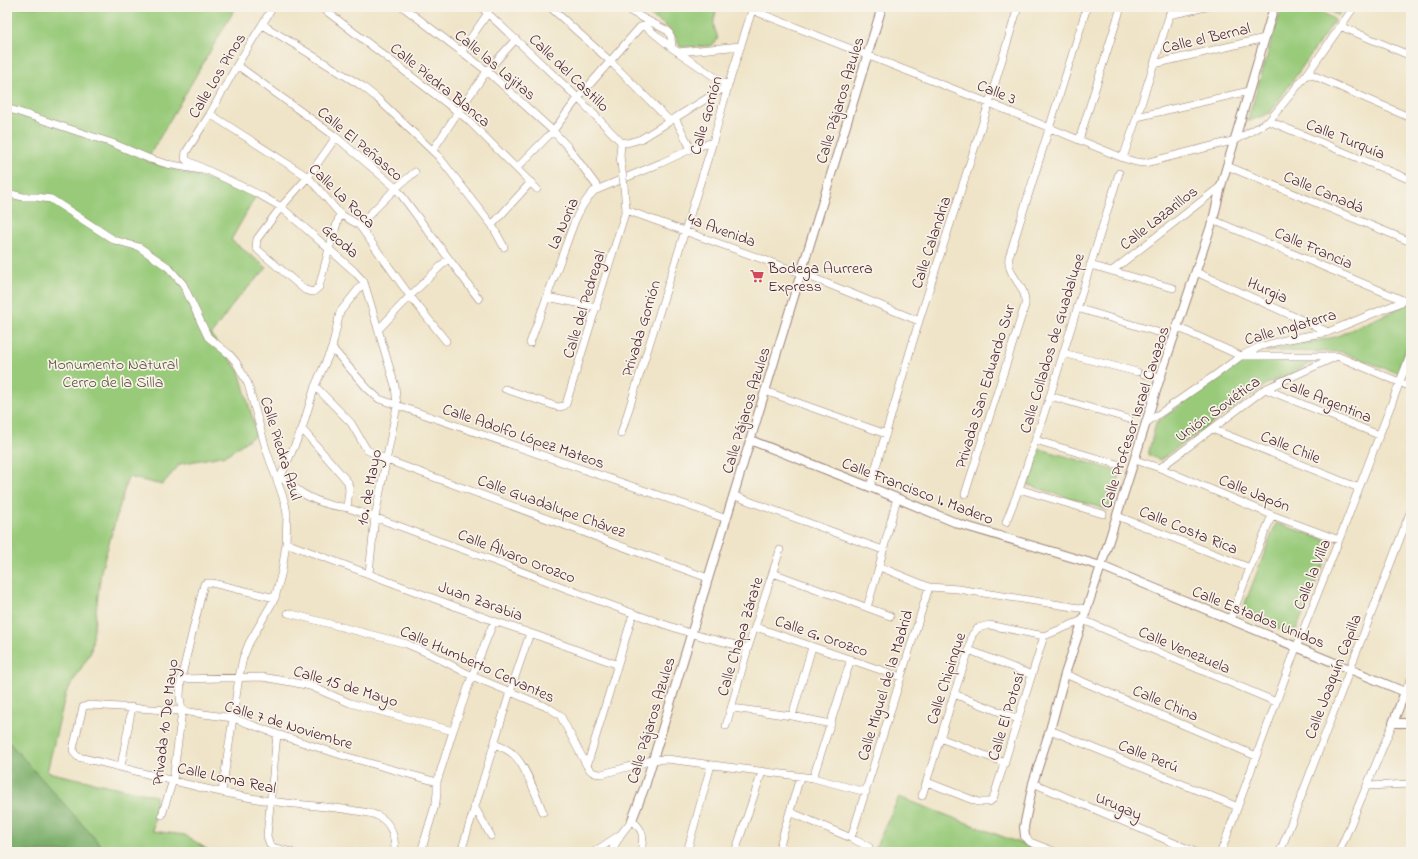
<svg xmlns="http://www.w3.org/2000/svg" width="1418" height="859" font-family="'Indie Flower',sans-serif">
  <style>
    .green { fill: #98ca79; stroke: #717452 }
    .forest { fill: #7aae69; stroke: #62664a }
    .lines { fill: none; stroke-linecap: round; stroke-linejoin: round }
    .minor-casing { stroke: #9c8279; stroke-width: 8 }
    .tertiary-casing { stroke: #9c8279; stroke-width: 10 }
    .minor { stroke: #fff; stroke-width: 7 }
    .tertiary { stroke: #fff; stroke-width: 8 }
    .minor-bridge-casing { stroke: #9c8279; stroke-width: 8; stroke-linecap: butt }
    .minor-bridge { stroke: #fff; stroke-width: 7 }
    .labels { text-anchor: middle; stroke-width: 3.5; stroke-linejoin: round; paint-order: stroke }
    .street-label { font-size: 16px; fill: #4a1f2b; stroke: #f7f3e8 }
    .poi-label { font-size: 16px; fill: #4a1f2b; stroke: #f7f3e8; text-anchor: start }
    .park-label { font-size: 16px; fill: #615242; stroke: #f7f3e8 }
  </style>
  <rect width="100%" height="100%" fill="#f7f3e8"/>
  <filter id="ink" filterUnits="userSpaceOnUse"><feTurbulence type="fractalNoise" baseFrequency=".025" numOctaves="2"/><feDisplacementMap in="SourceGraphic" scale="8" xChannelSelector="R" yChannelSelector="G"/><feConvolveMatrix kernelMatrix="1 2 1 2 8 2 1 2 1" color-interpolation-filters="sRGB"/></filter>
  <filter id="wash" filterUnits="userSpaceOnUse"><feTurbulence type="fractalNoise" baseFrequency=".012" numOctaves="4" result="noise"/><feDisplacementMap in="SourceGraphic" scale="16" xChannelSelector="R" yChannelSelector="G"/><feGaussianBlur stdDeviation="0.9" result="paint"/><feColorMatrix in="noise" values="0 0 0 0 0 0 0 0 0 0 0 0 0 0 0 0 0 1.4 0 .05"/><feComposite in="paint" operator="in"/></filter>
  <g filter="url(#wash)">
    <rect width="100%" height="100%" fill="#efe4c7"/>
    <path class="green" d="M9,7H236L146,161L257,194L231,240L267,268L236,300L211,335L239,371L257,434L226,455L180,464L162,485L128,477L101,571L91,652L66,693L47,772L156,796L153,831L185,835L211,852H7V14Z
      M632,7H717C716,13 713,21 714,26C716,36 722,38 711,46L680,47C673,25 651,16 632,7Z
      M1282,7H1315L1335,20L1270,113L1247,122Z
      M1323,7H1343L1338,16Z
      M1411,303V336L1397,373L1342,352L1266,351L1335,337Z
      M1322,358L1267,384L1160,460L1148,455L1156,423L1243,359Z
      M1040,449L1121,472L1108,510L1028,485Z
      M1276,523L1333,542L1294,635L1241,614Z
      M899,797L1043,852H873Z"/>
    <path class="forest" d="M7,740L107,852H7Z"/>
  </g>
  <g filter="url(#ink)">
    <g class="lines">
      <defs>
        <path id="minor" d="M273,7L237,65L210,114L186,152L185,159L188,161L260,195L281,207L354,271L364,282L395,386L397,406L375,517L369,573
          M321,7L467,119L537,189
          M403,7L487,71L553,131L568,147L599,189
          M481,7L578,98L621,142
          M550,7L610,61L670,121
          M622,7L668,31L671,37L672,48
          M752,10L989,103L1123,158L1136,162L1145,163L1236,140L1269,121L1308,73L1354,7
          M1169,15L1206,7
          M263,25L362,86L377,98L439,157L492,225L504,247
          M1340,26L1411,56
          M461,52L488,13
          M678,52L741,46
          M1154,64L1265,38
          M237,65L336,137L396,188L479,299
          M1308,73L1411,118
          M7,108L112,143L150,159L167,164L201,170
          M210,114L308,177L340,214L359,225L410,296L446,341
          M1137,117L1249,91
          M675,118L691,149L713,142
          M1269,121L1411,180
          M336,137L308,177L281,207L257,239L256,247L258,250L305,290L313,292L319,287L329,249L340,214
          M1079,140L1121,7
          M433,150L458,112L487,71L516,39
          M620,156L621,142L627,143L641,139L727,86
          M1123,158L1137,117L1172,7
          M1227,166L1411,242
          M517,168L553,131L578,98L640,27L645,26L672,48L728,86
          M624,186L626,210L801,273L919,321
          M7,193L23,197H36L51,199L114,240L139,247L168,267L183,284L208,337L229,354L236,362L248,384L266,449L285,503L287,514L286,543L282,571L275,598L249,643L243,658L239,677L222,792
          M1213,220L1405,301
          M359,225L396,188L415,172
          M492,225L531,182
          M1090,265L1173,288
          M1112,271L1221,186
          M1196,272L1328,332
          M547,297L597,307
          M1077,308L1157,332
          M1177,327L1241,356H1337L1411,387
          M378,330L410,296L448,259
          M530,343L574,223C579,211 585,200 594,191L661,163L691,149
          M332,348L367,388L379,399L727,519
          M1063,353L1137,372
          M1144,374L1160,378
          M315,386L351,423L367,450L387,460L708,578
          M505,389L558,407L564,406L566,404L626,210
          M1265,389L1379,435
          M765,391L886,434
          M1050,396L1129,419
          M1146,423L1218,373L1241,356L1259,347L1284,340L1328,332L1411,298
          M302,429L348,482L349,490L347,507
          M1212,429L1359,488
          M621,434L713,142L728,86L753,7
          M1035,440L1117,464
          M1135,460L1160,468L1272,515L1339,540
          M1160,468L1265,389L1335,357
          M281,477C297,491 309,499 330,505C337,507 344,506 351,509C380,519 410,530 439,541C523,570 605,606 690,633C709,639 729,643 748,648
          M279,480L302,429L315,386L332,348L340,312L364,282
          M870,487L919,321L989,103L1018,7
          M1019,489L1103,514
          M965,494L1025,305C1027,284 1006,277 1009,257L1087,7
          M735,496L883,550
          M1117,516L1250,568
          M1006,522L1019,489L1050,396L1119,173
          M286,543L494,621L530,633L616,664
          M880,567L929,587L958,589L1086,609
          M773,573L890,616
          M867,607C879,571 887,534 897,498
          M288,613L407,644L430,654L472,676L549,708L560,715L587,766C591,772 594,774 602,774L653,760L667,759L813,778L866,792
          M1230,620L1250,568L1272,515
          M756,627L901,677
          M969,650L1032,675
          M1065,674L1256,756
          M181,679L262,677L291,682L310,686L350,703L453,731
          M1405,692L1411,679
          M954,694L1018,719
          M732,708L792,716L831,724
          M792,716L812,647
          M726,726L748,648L780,550
          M1050,730L1238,807
          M277,734L267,836L270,845L275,848L291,852
          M940,738L1005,763
          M494,744C502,747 510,750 515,756C526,767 537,797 543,812
          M121,766L132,707
          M587,766L633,614
          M813,778L851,659
          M927,782L978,802H989L993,799L1044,636
          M1033,783L1195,852
          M1367,786L1411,784
          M922,796L954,694L969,650L972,635L978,628L989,625L1044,636L1083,620L1276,702
          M474,806L491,836
          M790,812L851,838L869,847
          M162,815L173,780L182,711L180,697L181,679L204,584L207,583H212L275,598
          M1025,836L1030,842L1056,852
          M851,838L929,587
          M395,852C395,837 392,823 378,816C370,812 360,812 351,810C324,806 297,805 270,801C205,792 142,771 78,757L74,753L73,749L83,707L89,705L182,711L233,718L277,734L341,755L437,782
          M421,852L436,802L437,793V782L453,731L472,676L494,621
          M461,852L510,692L530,633
          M594,852L621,834L632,820C644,831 644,836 641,852
          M611,852L620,836
          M687,852L711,765
          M735,852L762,772
          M778,852L800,777
          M1221,852L1296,648L1339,540L1411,353
          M1280,852L1411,510
          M1339,852L1393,723"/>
        <path id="tertiary" d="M750,440L870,487L959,524L1101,566L1405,692L1393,723H1411
          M632,820L645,786L882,7
          M1025,836L1024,827L1033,783L1050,730L1065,674L1101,566L1160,378L1213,220L1221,186L1274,7"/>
      </defs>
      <use href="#minor" class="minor-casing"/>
      <use href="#tertiary" class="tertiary-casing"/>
      <use href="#minor" class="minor"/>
      <use href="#tertiary" class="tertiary"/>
      <defs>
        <path id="minor-bridge" d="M620,156L624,186"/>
      </defs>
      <use href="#minor-bridge" class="minor-bridge-casing"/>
      <use href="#minor-bridge" class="minor-bridge"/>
    </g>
  </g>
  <defs>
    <symbol id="supermarket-bare" viewBox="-9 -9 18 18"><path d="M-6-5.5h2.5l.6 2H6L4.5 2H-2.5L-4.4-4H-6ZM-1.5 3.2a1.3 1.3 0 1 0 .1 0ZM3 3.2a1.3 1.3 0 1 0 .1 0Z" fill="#d1495b" stroke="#f7f3e8" stroke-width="2.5" paint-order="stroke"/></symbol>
  </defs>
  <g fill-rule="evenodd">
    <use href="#supermarket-bare" x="747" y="266" width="20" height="20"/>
  </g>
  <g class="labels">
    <g class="street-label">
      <text transform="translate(1206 37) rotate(-13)" y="6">Calle el Bernal</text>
      <text transform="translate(496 64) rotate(40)" y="6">Calle las Lajitas</text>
      <text transform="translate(570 72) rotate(44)" y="6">Calle del Castillo</text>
      <text transform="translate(216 75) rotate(-59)" y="6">Calle Los Pinos</text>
      <text transform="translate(441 84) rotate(39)" y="6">Calle Piedra Blanca</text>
      <text transform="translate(997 91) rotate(22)" y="6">Calle 3</text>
      <text transform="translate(839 100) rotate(-73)" y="6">Calle Pájaros Azules</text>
      <text transform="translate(705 115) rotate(-74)" y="6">Calle Gorrión</text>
      <text transform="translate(1346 138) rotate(22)" y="6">Calle Turquía</text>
      <text transform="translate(361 143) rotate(40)" y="6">Calle El Peñasco</text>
      <text transform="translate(1324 191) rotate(23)" y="6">Calle Canadá</text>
      <text transform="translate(343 195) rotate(44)" y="6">Calle La Roca</text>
      <text transform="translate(1158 217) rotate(-38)" y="6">Calle Lazarillos</text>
      <text transform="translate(562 223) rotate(-66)" y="6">La Noria</text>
      <text transform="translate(722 229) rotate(20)" y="6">4a Avenida</text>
      <text transform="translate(341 240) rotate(41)" y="6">Geoda</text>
      <text transform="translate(930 242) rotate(-72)" y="6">Calle Calandria</text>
      <text transform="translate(1314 247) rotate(23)" y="6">Calle Francia</text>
      <text transform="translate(1268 289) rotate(24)" y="6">Hurgia</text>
      <text transform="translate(583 304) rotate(-73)" y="6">Calle del Pedregal</text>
      <text transform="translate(1290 326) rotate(-16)" y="6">Calle Inglaterra</text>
      <text transform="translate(640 328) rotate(-73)" y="6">Privada Gorrión</text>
      <text transform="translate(1051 343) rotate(-73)" y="6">Calle Collados de Guadalupe</text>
      <text transform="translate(984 386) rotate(-73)" y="6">Privada San Eduardo Sur</text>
      <text transform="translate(1327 399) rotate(22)" y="6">Calle Argentina</text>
      <text transform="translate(1217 408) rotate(-36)" y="6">Unión Soviética</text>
      <text transform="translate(745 410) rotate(-73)" y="6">Calle Pájaros Azules</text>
      <text transform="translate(1134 417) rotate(-72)" y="6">Calle Profesor Israel Cavazos</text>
      <text transform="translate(524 435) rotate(19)" y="6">Calle Adolfo López Mateos</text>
      <text transform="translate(1291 446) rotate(22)" y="6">Calle Chile</text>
      <text transform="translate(282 448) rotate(73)" y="6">Calle Piedra Azul</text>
      <text transform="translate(368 487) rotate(-79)" y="6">1o. de Mayo</text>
      <text transform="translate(918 490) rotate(21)" y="6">Calle Francisco I. Madero</text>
      <text transform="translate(1255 492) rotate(22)" y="6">Calle Japón</text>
      <text transform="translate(552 505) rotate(20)" y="6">Calle Guadalupe Chávez</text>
      <text transform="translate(1189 529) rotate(22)" y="6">Calle Costa Rica</text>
      <text transform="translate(517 555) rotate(21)" y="6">Calle Álvaro Orozco</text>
      <text transform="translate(1311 574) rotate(-68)" y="6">Calle la Villa</text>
      <text transform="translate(481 600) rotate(20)" y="6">Juan Zarabia</text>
      <text transform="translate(1259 616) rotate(22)" y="6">Calle Estados Unidos</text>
      <text transform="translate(822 635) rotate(19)" y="6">Calle G. Orozco</text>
      <text transform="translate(739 636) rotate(-73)" y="6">Calle Chapa Zárate</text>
      <text transform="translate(1185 649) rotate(23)" y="6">Calle Venezuela</text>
      <text transform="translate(478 663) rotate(24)" y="6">Calle Humberto Cervantes</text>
      <text transform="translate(1332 676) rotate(-69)" y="6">Calle Joaquín Capilla</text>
      <text transform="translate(945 678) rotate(-72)" y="6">Calle Chipinque</text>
      <text transform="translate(346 685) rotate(17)" y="6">Calle 15 de Mayo</text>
      <text transform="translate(884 685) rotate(-73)" y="6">Calle Miguel de la Madrid</text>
      <text transform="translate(1166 702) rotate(23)" y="6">Calle China</text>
      <text transform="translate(1005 716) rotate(-73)" y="6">Calle El Potosí</text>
      <text transform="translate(650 720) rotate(-73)" y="6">Calle Pájaros Azules</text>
      <text transform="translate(164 722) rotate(-83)" y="6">Privada 10 De Mayo</text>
      <text transform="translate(289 724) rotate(17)" y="6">Calle 7 de Noviembre</text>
      <text transform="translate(1149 755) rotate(22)" y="6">Calle Perú</text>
      <text transform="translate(227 777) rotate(12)" y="6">Calle Loma Real</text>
      <text transform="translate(1119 805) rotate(23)" y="6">Urugay</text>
    </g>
    <g class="poi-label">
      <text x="768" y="273">Bodega Aurrera<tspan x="768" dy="18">Express</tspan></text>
    </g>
    <g class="park-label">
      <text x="113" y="369">Monumento Natural<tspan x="113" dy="18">Cerro de la Silla</tspan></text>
    </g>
  </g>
  <rect width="1418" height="859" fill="none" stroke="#f7f3e8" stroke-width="24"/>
</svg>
